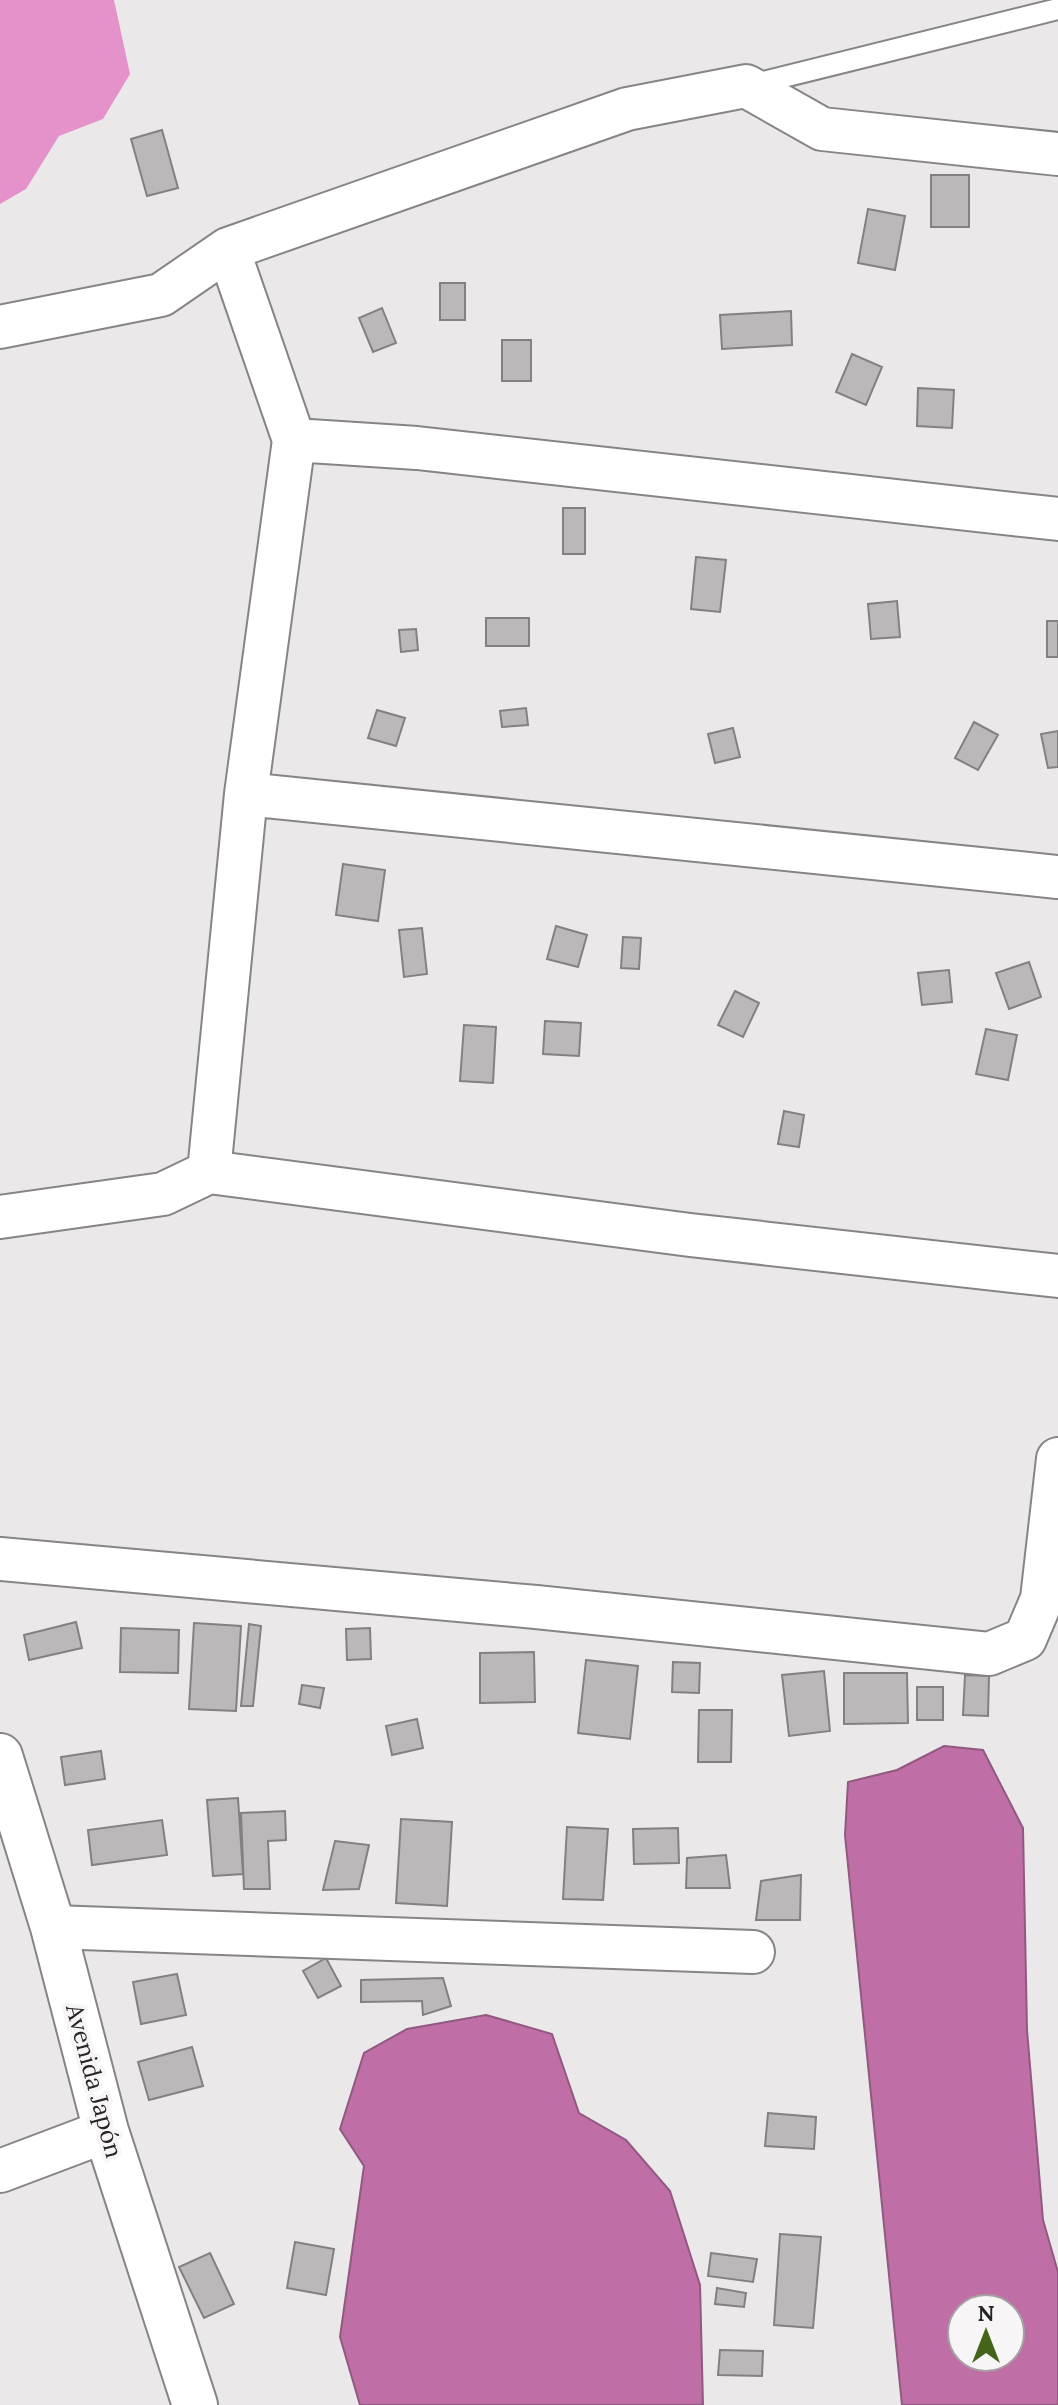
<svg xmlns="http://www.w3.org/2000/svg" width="1058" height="2405" font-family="Lora,serif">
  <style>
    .forest { fill: #e591ca }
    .water { fill: #bf6fa6; stroke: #915980; stroke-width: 2; fill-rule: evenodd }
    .building { fill: #bbb8ba; stroke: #838082; stroke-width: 2 }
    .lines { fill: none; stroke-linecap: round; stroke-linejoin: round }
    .service-casing { stroke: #878485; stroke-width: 24 }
    .minor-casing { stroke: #878485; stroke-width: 46 }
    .tertiary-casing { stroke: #878485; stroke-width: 48 }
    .service { stroke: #fff; stroke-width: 20 }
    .minor { stroke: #fff; stroke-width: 42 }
    .tertiary { stroke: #fff; stroke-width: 44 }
    .labels { text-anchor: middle; stroke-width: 8; stroke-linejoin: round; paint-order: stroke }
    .street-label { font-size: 24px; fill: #262526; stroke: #f8f5f7 }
  </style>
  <rect width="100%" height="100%" fill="#ebe8ea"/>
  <path class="forest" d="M0,0H114L130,74L103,119L59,136L26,189L0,204Z"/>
  <path class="water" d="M944,1746L983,1750L1023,1828L1027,2030L1043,2220L1058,2272V2405H902L845,1835L848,1782L897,1770ZM1010,2309V2357H962V2309Z
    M486,2015L552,2034L579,2113L626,2140L670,2191L700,2285L703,2405H360L340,2337L364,2166L340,2129L364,2053L407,2029Z"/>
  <path class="building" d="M162,130L178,188L147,196L131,139Z
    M931,175H969V227H931Z
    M868,209L905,216L895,270L858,263Z
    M440,283H465V320H440Z
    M382,308L396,343L373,352L359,318Z
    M791,311L792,345L722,349L720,315Z
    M502,340H531V381H502Z
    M852,354L882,367L866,405L836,392Z
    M918,388L954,390L952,428L917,426Z
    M563,508H585V554H563Z
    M696,557L726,560L720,612L691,609Z
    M897,601L900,637L871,639L868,604Z
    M486,618H529V646H486Z
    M1047,621H1058V657H1047Z
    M416,629L418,650L401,652L399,630Z
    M526,708L528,725L502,727L500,711Z
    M377,710L405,718L396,746L368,738Z
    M974,722L998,735L978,770L955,758Z
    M733,728L740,757L715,763L708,734Z
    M1058,731V767L1048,768L1041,734Z
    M343,864L385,870L378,921L336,915Z
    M556,926L587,935L578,967L547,959Z
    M422,928L427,974L404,977L399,930Z
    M623,937L641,938L639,969L621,968Z
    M1029,962L1041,997L1009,1009L996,973Z
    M949,970L952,1002L922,1005L918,973Z
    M735,991L759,1003L743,1037L718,1025Z
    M545,1021L581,1023L579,1056L543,1054Z
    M464,1025L496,1027L493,1083L460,1081Z
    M986,1029L1017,1035L1008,1080L976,1074Z
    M784,1111L804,1115L799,1147L778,1144Z
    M76,1622L82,1648L29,1660L24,1635Z
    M194,1623L241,1626L236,1711L189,1709Z
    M249,1624L261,1626L253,1706H241Z
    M121,1628L179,1630L178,1673L120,1672Z
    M370,1628L371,1659L347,1660L346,1629Z
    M534,1652L535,1702L480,1703V1653Z
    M586,1660L638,1666L630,1739L578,1733Z
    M673,1662L700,1663L699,1693L672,1692Z
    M824,1671L830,1731L789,1736L782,1675Z
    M844,1673H907L908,1723L844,1724Z
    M965,1675L989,1676L988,1716L963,1715Z
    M302,1685L324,1688L320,1708L299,1704Z
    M917,1687H943V1720H917Z
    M699,1710H732L731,1762H698Z
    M417,1719L423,1748L392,1755L386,1726Z
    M101,1751L105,1779L65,1785L61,1757Z
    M238,1798L243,1874L213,1876L207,1800Z
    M285,1811L286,1840L268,1841L270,1889H244L241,1813Z
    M401,1819L452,1822L447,1906L396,1903Z
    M162,1820L167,1855L92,1865L88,1830Z
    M567,1827L608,1829L603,1900L563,1899Z
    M678,1828L679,1863L634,1864L633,1829Z
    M335,1841L369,1845L359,1889L323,1890Z
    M726,1855L730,1888H686L687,1858Z
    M801,1875L800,1920H756L761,1881Z
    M326,1958L341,1986L318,1998L303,1971Z
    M177,1974L186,2015L141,2024L133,1982Z
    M443,1978L451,2006L423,2015L422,2001L361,2002V1980Z
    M192,2047L203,2086L149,2100L138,2062Z
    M768,2113L816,2117L814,2149L765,2146Z
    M780,2234L821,2237L813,2328L774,2325Z
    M295,2242L334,2249L326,2295L287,2288Z
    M210,2253L234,2304L204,2318L179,2267Z
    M711,2253L757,2259L753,2282L708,2276Z
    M717,2288L746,2293L744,2307L715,2304Z
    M720,2350L763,2351L762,2376L718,2375Z"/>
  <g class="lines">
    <defs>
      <path id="service" d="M751,85L1058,9"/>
      <path id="minor" d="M228,249L294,440L417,448L1058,519
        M0,327L161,295L228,249L627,109L746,86L822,129L1058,154
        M246,794L1058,877
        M209,1172L246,794L294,440
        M0,1217L163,1194L209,1172L690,1235L1058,1276
        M0,1559L536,1607L989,1654L1025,1639L1042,1599L1058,1459
        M53,1927L753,1952
        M0,2171L106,2131"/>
      <path id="tertiary" d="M0,1756L53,1927L106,2131L195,2405"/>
    </defs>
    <use href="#service" class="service-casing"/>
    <use href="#minor" class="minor-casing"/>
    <use href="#tertiary" class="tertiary-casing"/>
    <use href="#service" class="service"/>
    <use href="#minor" class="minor"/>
    <use href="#tertiary" class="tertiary"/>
  </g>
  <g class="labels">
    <g class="street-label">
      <text transform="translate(94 2081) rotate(75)" y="8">Avenida Japón</text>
    </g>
  </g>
  <g transform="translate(986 2333)"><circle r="38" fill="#f8f5f7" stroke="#a4a2a3" stroke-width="2"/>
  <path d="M0-6L14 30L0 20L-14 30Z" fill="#446419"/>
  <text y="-12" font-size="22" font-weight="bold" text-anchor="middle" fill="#262526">N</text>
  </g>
</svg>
